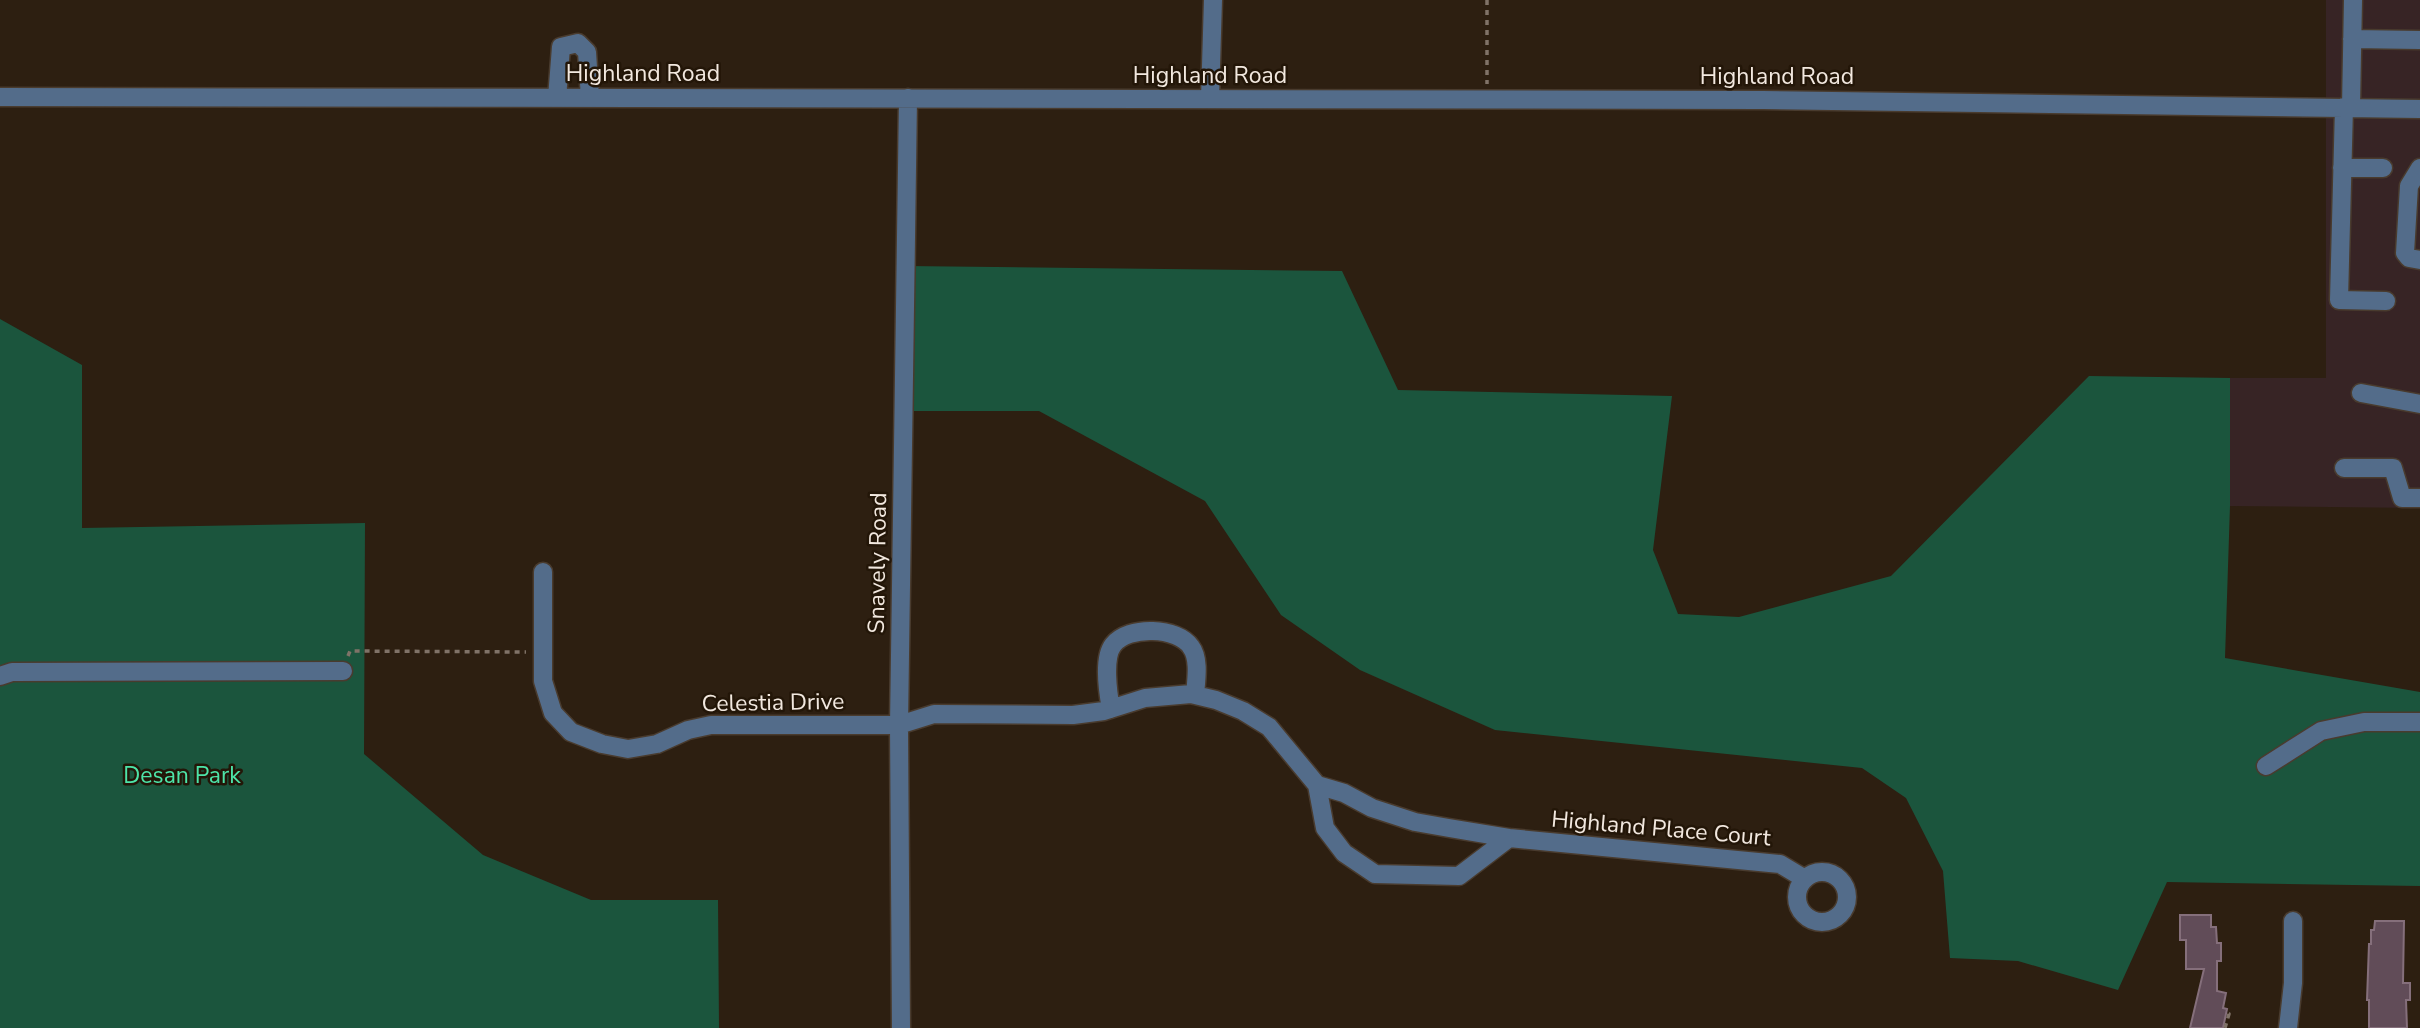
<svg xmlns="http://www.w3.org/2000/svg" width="2420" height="1028" font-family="'Nunito Sans',sans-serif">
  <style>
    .commercial { fill: #372425 }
    .green { fill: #1b553d }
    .building { fill: #614c58; stroke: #856f7b; stroke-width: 2 }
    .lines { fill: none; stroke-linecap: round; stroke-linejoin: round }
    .minor-casing { stroke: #493b2e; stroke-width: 21 }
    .path { stroke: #807368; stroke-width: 3.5; stroke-dasharray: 5 5; stroke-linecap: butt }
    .minor { stroke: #536c8a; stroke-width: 18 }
    .labels { text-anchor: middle; stroke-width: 5; stroke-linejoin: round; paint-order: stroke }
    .street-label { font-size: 23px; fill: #f2e8df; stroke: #231608 }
    .park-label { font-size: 23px; fill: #4de4a8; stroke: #231608 }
  </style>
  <rect width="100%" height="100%" fill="#2d1f11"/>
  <path class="commercial" d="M2326,0H2420V508L2230,506V378H2326Z"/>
  <path class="green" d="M906,266L1342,271L1398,390L1672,396L1653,550L1678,614L1739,617L1891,576L2089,376L2230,378V506L2225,658L2420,692V886L2167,882L2118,990L2018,961L1950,958L1943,871L1906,798L1862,768L1495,730L1360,670L1281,615L1205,501L1039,411H904Z
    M0,319L82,365V528L365,523L364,754L483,855L591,900H718L719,1028H0Z"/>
  <path class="building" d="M2180,915H2211V927H2216L2217,943H2221V961H2217V991L2226,993L2223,1008L2227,1009L2223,1028H2190L2204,969H2186V940H2180Z
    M2375,921H2404L2403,983H2410V1000H2406L2407,1028H2369V1000H2367L2369,944H2371V930H2374Z"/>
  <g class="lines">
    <defs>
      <path id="minor" d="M2352,39L2420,40
        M0,97L1763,100L2420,109
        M557,98L561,47L578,43L587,52L590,98
        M1210,99L1213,0
        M2344,107L2339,300L2386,301
        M2351,107L2353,0
        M2342,168H2383
        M2420,168L2409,186L2405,253L2409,258L2420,260
        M2361,393L2420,404
        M2344,468H2393L2402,498H2420
        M543,572V681L553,713L571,732L602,744L628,749L657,744L688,730L711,725H899L934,714L1073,715L1104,711L1145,698L1191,694L1216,700L1243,711L1269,727L1317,785
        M0,676L12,672L343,671
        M1111,709C1108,693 1103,658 1113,645C1128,625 1178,627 1191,647C1200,659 1196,681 1195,695
        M2266,766L2321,731L2364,722H2420
        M1509,838L1459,876L1375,874L1344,853L1325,828L1317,785L1344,793L1372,808L1415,822L1449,828L1509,838L1780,864L1805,879
        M1797 897a25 25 0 1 1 50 0a25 25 0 1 1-50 0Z
        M901,1028L899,725L908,98
        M2288,1028L2293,983V921"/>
    </defs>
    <use href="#minor" class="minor-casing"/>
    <path class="path" d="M1487,0V84
      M348,656L350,651L526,652
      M2225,1028L2229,1014L2226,1013"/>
    <use href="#minor" class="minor"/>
  </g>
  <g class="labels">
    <g class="street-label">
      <text x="643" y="81">Highland Road</text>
      <text x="1210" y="83">Highland Road</text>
      <text x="1777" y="84">Highland Road</text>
      <text transform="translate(877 563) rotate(-89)" y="8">Snavely Road</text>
      <text transform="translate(773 702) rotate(-1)" y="8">Celestia Drive</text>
      <text transform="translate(1661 828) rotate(5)" y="8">Highland Place Court</text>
    </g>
    <g class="park-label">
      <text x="182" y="783">Desan Park</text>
    </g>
  </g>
</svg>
